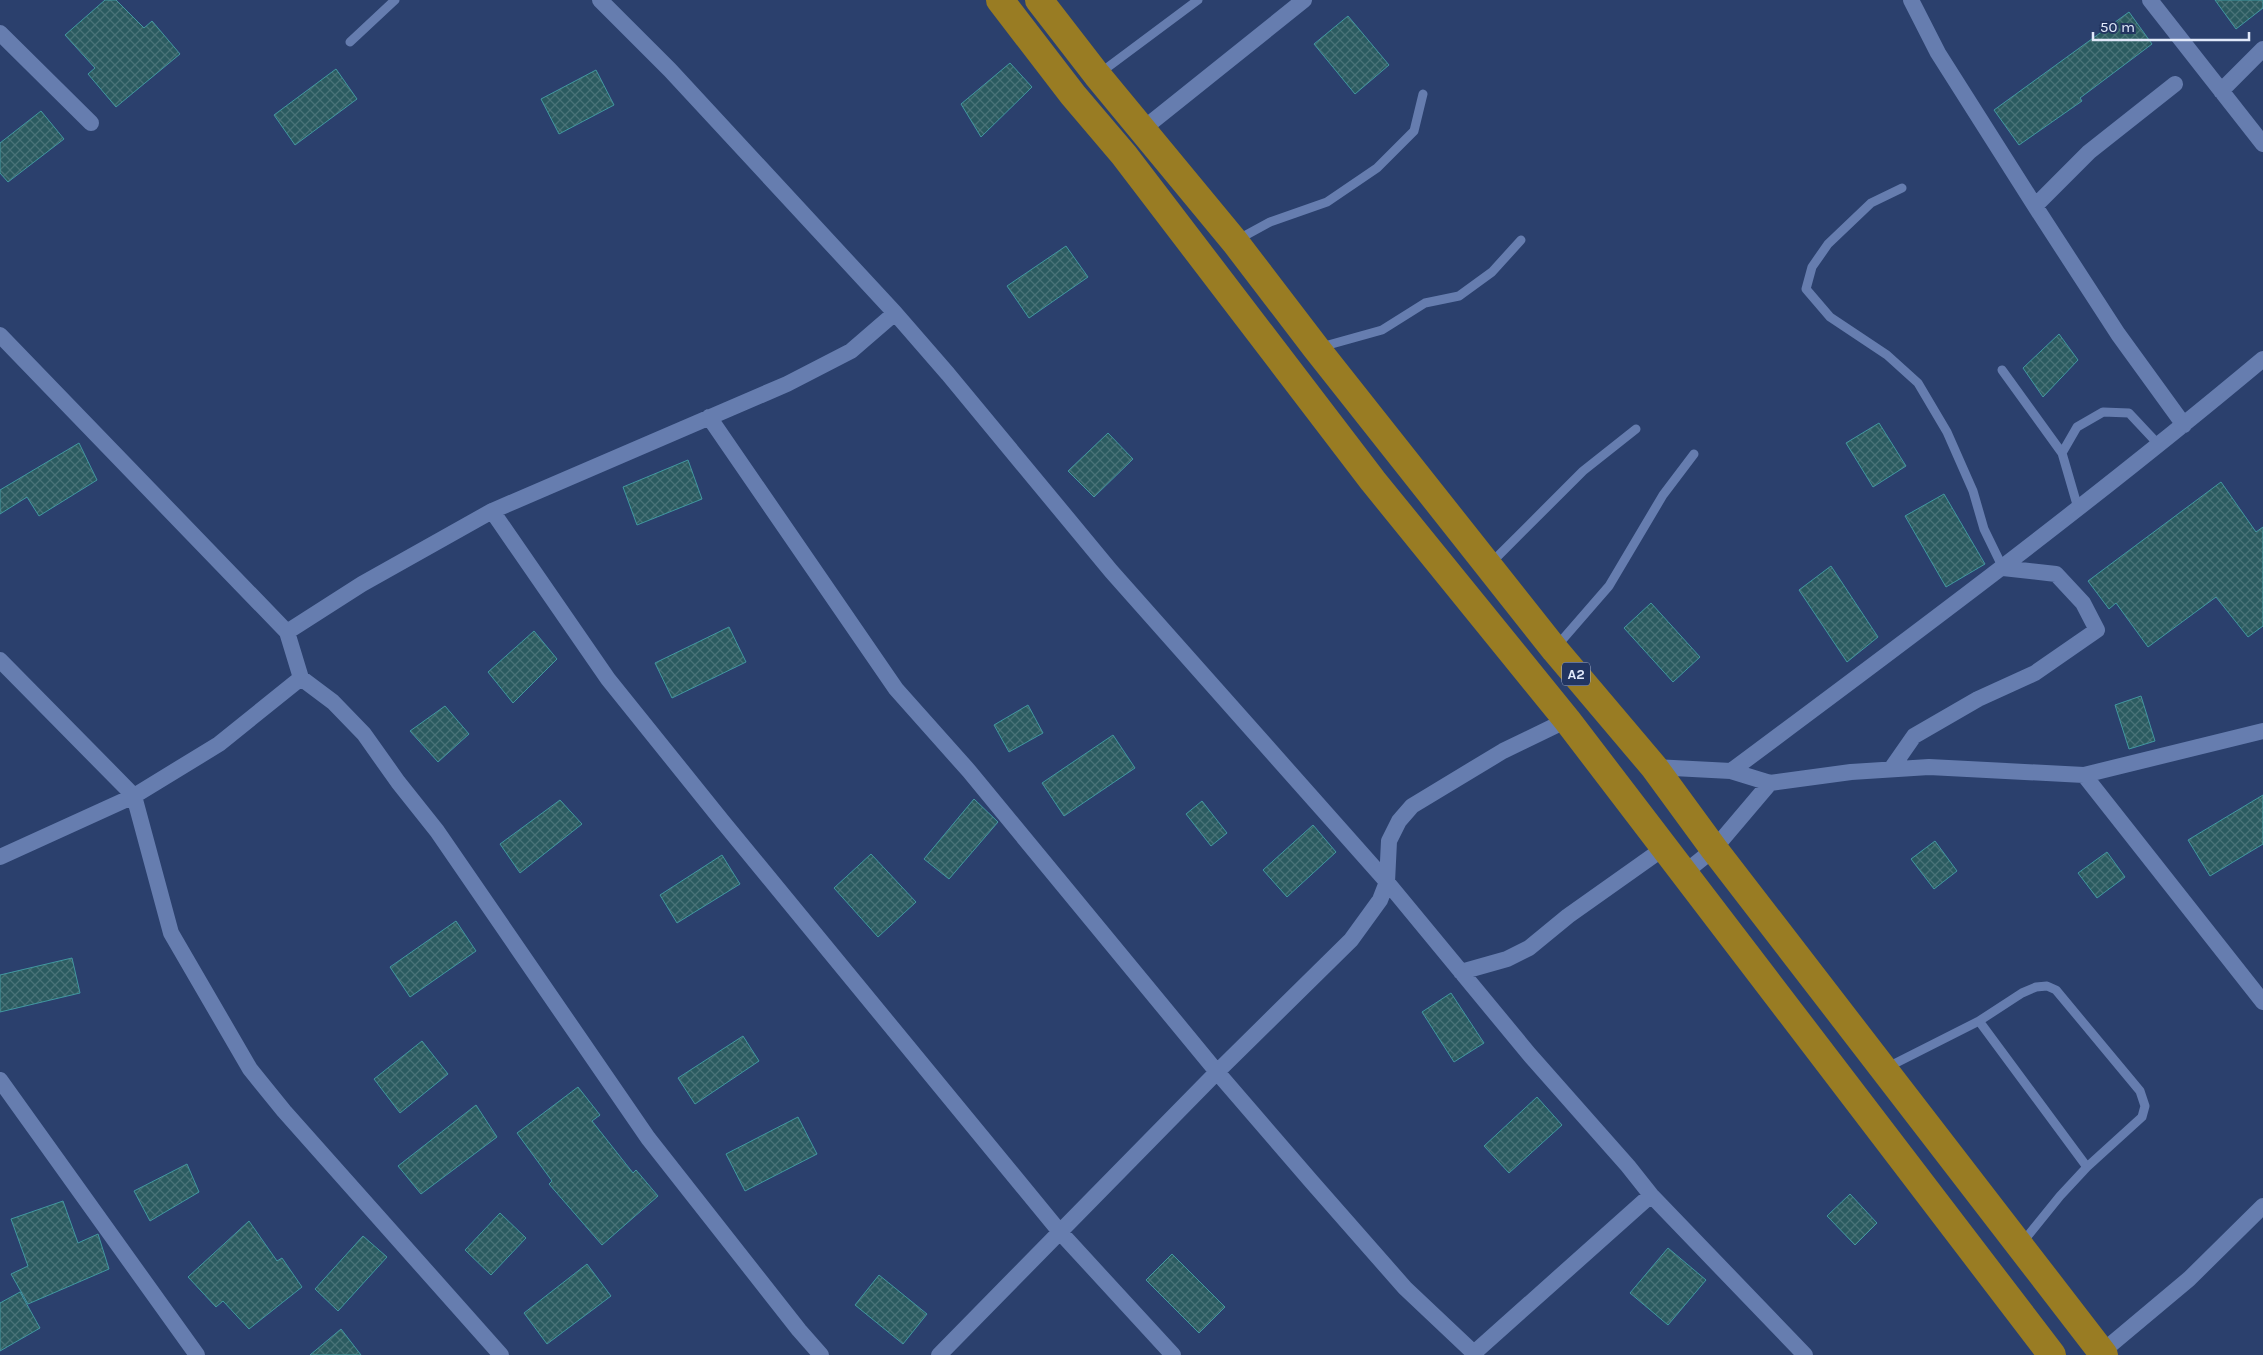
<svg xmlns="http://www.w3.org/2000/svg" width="2263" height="1355" font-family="Karla,sans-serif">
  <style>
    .building { fill: url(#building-cross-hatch); stroke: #4297a0 }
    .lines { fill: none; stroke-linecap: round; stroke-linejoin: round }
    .service { stroke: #667daf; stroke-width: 9 }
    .minor { stroke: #667daf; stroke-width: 16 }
    .trunk { stroke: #997c23; stroke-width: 28 }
    .labels { text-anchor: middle; stroke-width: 4; stroke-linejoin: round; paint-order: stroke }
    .shield { fill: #223561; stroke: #a8b3cc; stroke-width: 1 }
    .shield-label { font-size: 14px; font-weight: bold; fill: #e1e9fa }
  </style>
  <defs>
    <pattern id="building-cross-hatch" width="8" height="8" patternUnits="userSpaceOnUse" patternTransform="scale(1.25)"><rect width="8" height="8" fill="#2b5b60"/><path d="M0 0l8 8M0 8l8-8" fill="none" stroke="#497378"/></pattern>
  </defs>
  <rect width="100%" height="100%" fill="#2b406d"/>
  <path class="building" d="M105,0H116L144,28L152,21L180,54L116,107L88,74L95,68L65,35Z
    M2215,0H2263V8L2236,29Z
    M2129,12L2152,44L2080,98L2082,101L2019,145L1994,110Z
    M1348,16L1389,65L1355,94L1314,44Z
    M1010,63L1032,87L981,137L961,104Z
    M336,69L357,99L295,145L274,115Z
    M596,70L614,105L559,134L541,99Z
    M41,111L64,139L8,182L0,173V143Z
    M1066,246L1088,277L1029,318L1007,286Z
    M2059,334L2078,360L2043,397L2023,368Z
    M1879,423L1906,466L1873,487L1846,443Z
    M1108,433L1133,459L1094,497L1068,471Z
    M79,443L97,480L39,516L27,497L0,514V490Z
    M688,460L702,499L637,525L623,487Z
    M2221,482L2256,532L2263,527V626L2248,637L2216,597L2148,647L2116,603L2109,609L2088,581Z
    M1944,494L1985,564L1946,587L1905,516Z
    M1831,566L1878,637L1847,662L1799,590Z
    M1651,603L1700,657L1673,682L1624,628Z
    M729,627L746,662L672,698L655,663Z
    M534,631L557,659L513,703L488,672Z
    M2141,696L2155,741L2129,749L2115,705Z
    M1028,705L1043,733L1009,752L994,725Z
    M445,706L469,734L438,762L410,731Z
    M1113,735L1135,768L1064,816L1042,783Z
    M2263,795V844L2210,876L2188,840Z
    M974,799L998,822L949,879L924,859Z
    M560,800L582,824L520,873L500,844Z
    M1202,801L1227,833L1211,846L1186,814Z
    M1313,825L1336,852L1287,897L1263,870Z
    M1935,841L1957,871L1934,889L1911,859Z
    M2107,852L2125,877L2097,898L2078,873Z
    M871,854L916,902L878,937L834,888Z
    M722,855L740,884L677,923L660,895Z
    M456,921L476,951L410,997L390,967Z
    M72,958L80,993L0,1012V975Z
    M1451,993L1484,1043L1454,1062L1422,1012Z
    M743,1036L759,1061L695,1104L678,1078Z
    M422,1041L448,1074L400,1113L374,1079Z
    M578,1087L600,1115L592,1121L633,1173L636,1170L658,1196L602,1245L549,1184L552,1181L517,1133Z
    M1537,1097L1562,1125L1509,1173L1484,1146Z
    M476,1105L497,1137L421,1194L398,1166Z
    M798,1117L817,1154L745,1191L726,1154Z
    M187,1164L199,1192L150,1221L134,1191Z
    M1850,1194L1877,1223L1855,1245L1827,1216Z
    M63,1201L78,1243L98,1234L109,1269L28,1304L11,1274L28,1266L11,1219Z
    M500,1213L526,1238L491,1275L465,1250Z
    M249,1221L277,1261L282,1258L302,1287L249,1329L223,1301L216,1307L188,1277Z
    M363,1236L387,1257L338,1311L315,1289Z
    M1668,1248L1706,1280L1668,1325L1630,1293Z
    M1172,1254L1225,1307L1199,1333L1146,1280Z
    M587,1264L611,1296L547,1344L524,1313Z
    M879,1275L927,1314L903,1344L855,1305Z
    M20,1292L40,1328L0,1351V1303Z
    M341,1329L361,1355H310Z"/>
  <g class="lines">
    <path class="service" d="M350,42L395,0
      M1100,73L1198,0
      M1902,188L1871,203L1828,244L1812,267L1806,289L1830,317L1887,355L1918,383L1947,432L1973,491L1984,529L2003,568
      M1237,240L1270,222L1327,202L1377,168L1414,131L1423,94
      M1321,347L1382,330L1425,303L1459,296L1492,272L1521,240
      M2002,370L2062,453
      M2078,508L2062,453L2077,427L2103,412L2129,413L2159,445
      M1491,563L1583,471L1636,429
      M1556,647L1609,586L1663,495L1694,454
      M1979,1021L2087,1167
      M1886,1068L1979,1021L2022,993L2036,987L2047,986L2056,990L2140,1091L2145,1106L2142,1117L2087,1167L2060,1196L2022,1243"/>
    <path class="minor" d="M600,0L670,70L895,313L948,374L1111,571L1387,882L1529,1054L1628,1166L1651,1195L1805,1355
      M1911,0L1938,53L2035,206L2118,334L2184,425
      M2150,0L2263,144
      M0,33L91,123
      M2221,91L2263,49
      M1143,129L1304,0
      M2035,206L2089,152L2175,84
      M0,335L287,632L301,678L333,702L364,734L398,782L437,831L648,1138L799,1330L821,1355
      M709,417L896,689L969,771L1217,1072L1311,1181L1405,1288L1476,1355
      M492,511L608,679L723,822L1060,1232L1173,1355
      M287,632L362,584L492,511L787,384L851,351L895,313
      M0,660L134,796L171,933L250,1069L284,1111L501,1355
      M1654,767L1731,771L1770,783L1851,772L1929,767L2084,775L2263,731
      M1891,769L1914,736L1978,699L2035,673L2097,630L2083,603L2056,574L2003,568
      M1731,771C1911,637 2091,503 2263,359
      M2084,775L2263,1002
      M0,857L134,796L219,744L301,678
      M1683,874L1714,849L1770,783
      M1461,972L1507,959L1529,948L1568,916L1664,848
      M0,1080L197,1355
      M2102,1352L2189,1279L2263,1206
      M1474,1353L1651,1195
      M939,1355L1217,1072L1351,940L1380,900L1387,882L1389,841L1399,821L1412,806L1503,751L1567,720"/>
    <path class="trunk" d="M1000,0L1073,95L1124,155L1373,481L1567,720L2052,1355
      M1039,0L1097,75L1235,242L1316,348L1555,650L1654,767L1714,849L2104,1355"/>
  </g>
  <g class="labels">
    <rect class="shield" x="1562" y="662.5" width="28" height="23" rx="4"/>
    <g class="shield-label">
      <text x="1576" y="679">A2</text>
    </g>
  </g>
  <path d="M2093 32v8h156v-8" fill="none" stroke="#e1e9fa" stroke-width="2.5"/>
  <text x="2100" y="32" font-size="15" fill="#e1e9fa" stroke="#223561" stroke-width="4" paint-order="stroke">50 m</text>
</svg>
